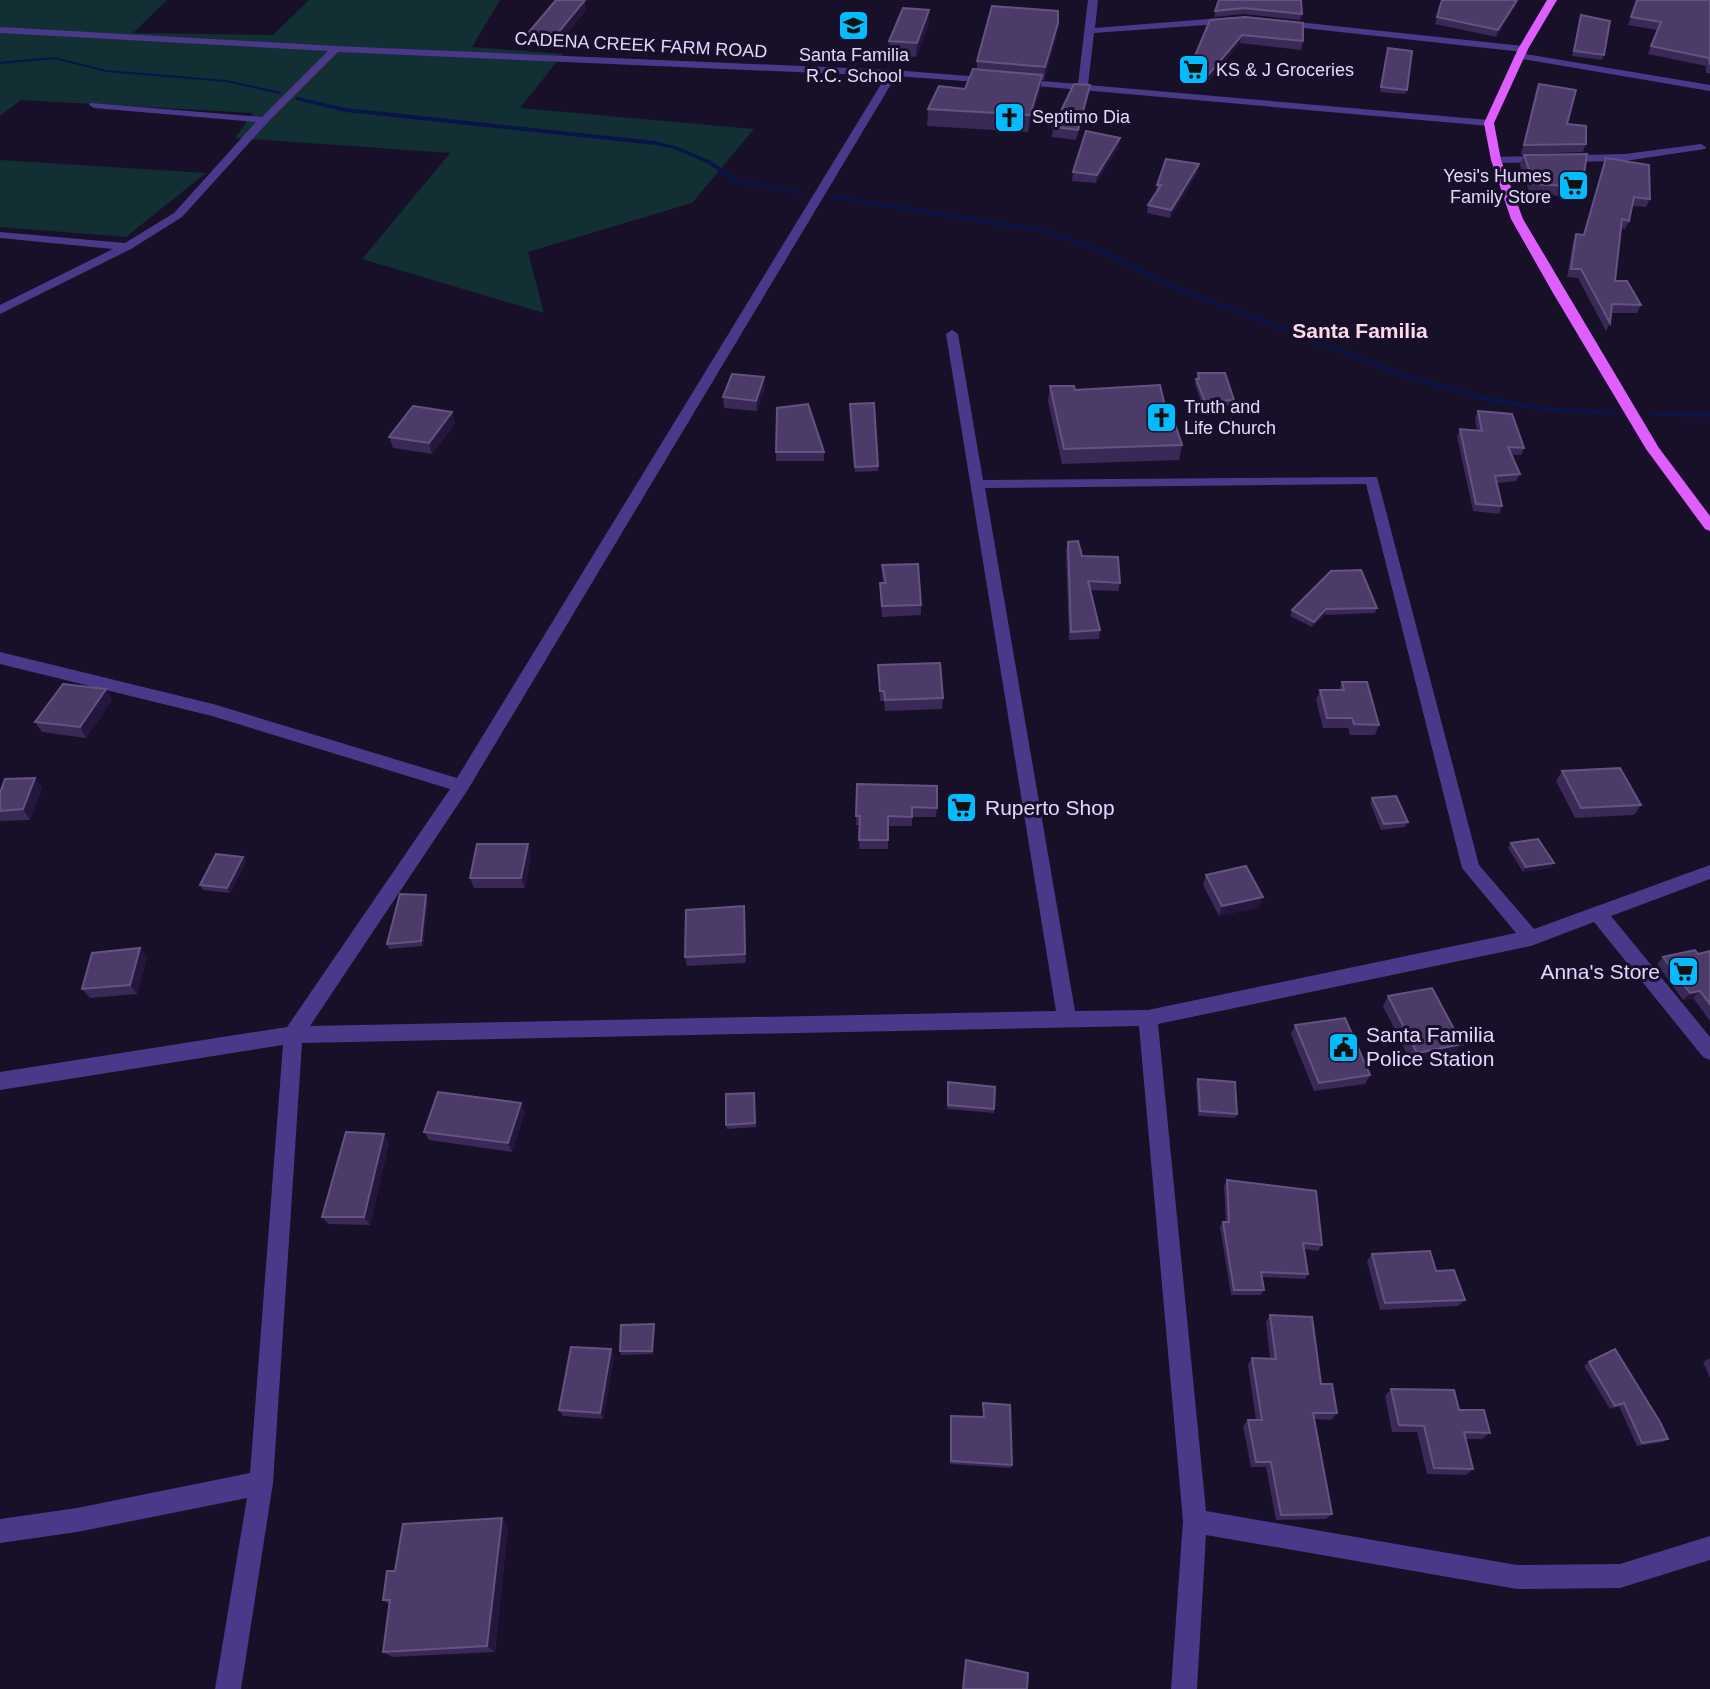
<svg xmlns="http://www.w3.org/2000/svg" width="1710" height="1689" font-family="Helvetica,sans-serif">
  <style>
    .green { fill: #122f33 }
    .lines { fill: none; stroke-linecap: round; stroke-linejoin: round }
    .stream { fill: #091548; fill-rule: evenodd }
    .minor { fill: #4a3989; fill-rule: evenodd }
    .major { fill: #df5eff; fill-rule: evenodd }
    .wall { fill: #3a2857 }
    .shaded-wall { fill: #25163d }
    .building { fill: #4c3b69; stroke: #645380; stroke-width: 2 }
    .labels { text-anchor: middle; stroke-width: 6; stroke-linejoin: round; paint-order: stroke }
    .far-street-label { font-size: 18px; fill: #e3d7ff; stroke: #180f29 }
    .far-poi-label { font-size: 18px; fill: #e3d7ff; stroke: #180f29; text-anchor: start }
    .far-quarter-label { font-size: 21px; font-weight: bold; fill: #ffd9eb; stroke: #180f29 }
    .poi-label { font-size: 21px; fill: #e3d7ff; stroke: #180f29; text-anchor: start }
  </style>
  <rect width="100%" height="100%" fill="#180f29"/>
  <path class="green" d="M0,0H167L133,33L273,35L309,0H500L472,47L563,54L520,108L754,129L692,203L528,252L544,313L362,259L450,153L235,138L253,113L21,100L0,116Z
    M0,160L206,173L126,237L0,227Z"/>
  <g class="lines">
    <path class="stream" d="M54,57L106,70L226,80L282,92L279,94L226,82L106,72L54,59L0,64V62Z
      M298,97L346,108L655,141L678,147L711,161L739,180L806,193L803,195L735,182L707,163L674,149L655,145L346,112L296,100V98Z
      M831,195L1045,229L1096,247L1171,284L1405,374L1479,395L1541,407L1612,411L1615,413L1612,415L1541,411L1478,399L1401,376L1167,286L1092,249L1042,232L829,198L828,197Z
      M1652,413H1710V417L1650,416V414Z"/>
    <path class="minor" d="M1088,0H1098L1095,28L1234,17L1239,20L1234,23L1094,33L1088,85L1489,120L1494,123L1489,126L1014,84V80L1018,79L1078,84Z
      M1279,20L1523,46L1528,49L1523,52L1276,25V21Z
      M0,27L336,46L893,70L994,78L995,80L990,83L896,76L467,791L310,1026L1056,1011L946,334L952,330L958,334L983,480L1377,477L1479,865L1534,929L1710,865V879L1611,916L1710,1037V1060L1703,1057L1594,922L1531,946L1158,1024L1206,1511L1517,1565L1620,1564L1710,1536V1560L1620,1588L1517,1589L1206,1535L1197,1689H1171L1183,1521L1139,1026L302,1043L273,1483L241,1689H215L247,1498L77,1532L0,1543V1519L77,1508L250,1473L283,1045L0,1090V1072L287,1027L450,789L212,716L0,664V652L213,704L457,778L886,76L338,52L268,122L182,217L131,249L0,314V305L113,249L0,238V232L125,243L174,213L256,122L94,108L89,105L90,103L262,117L328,51L0,33ZM1366,484L1462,868L1516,933L1148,1010L1075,1011L985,488Z
      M1519,53L1710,85V91L1516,58L1514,56Z
      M1701,144L1706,147L1705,149L1625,161L1496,163L1491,160L1496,157L1625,154Z"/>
    <path class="major" d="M1547,0H1557L1528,49L1494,123L1501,160L1523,219L1659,448L1710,516V531L1705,529L1646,449L1553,293L1511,219L1491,160L1484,123L1518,49Z"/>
  </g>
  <path class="wall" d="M1219,0L1302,14L1300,20L1243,14L1214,17Z
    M1442,0H1519L1496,37L1435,24Z
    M1637,0H1710V73H1706V66L1648,54L1657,30L1628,25Z
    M586,10L559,44L531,41L529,32Z
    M1581,15L1604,55L1602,60L1572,56Z
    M1210,20L1303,41L1301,50L1240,43L1207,83L1188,79L1189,70Z
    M929,24L916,57L888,55L889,41Z
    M1057,36L1044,80H1042L1040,91L1028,132L927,126L928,109L965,89L977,69V61Z
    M1388,48L1407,90L1405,94L1380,92Z
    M1539,84L1567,124L1586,144L1583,152L1521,154L1536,92Z
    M1090,85L1089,95L1076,140L1052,137L1053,127Z
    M1120,138L1119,146L1096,183L1072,181L1073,172Z
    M1524,155L1582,187L1578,197L1530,194L1520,165Z
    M1606,158L1650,199L1646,207L1632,206L1629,221L1625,229L1621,228L1615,281L1641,305L1637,313H1611L1610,323L1606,331L1578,278L1567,277L1573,242L1576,234L1583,235L1603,167Z
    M1198,172L1170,218L1147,213L1148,205L1156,193L1157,185Z
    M1198,373L1234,400L1233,406L1203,407L1195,384Z
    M1050,386L1075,390L1167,415L1182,445L1179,460L1062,464L1048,401Z
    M765,387L757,411L724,408L723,397Z
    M850,409L878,466V471L855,472Z
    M1478,411L1524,448L1521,455H1511L1520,474L1516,481L1497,483L1502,506L1499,514L1473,511L1457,437L1460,429L1477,430L1475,418Z
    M452,412L455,423L432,454L393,448L389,437Z
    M776,452H824V461H776Z
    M1068,542L1082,556L1120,583L1118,591L1090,590L1100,630L1099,639L1069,640L1066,551Z
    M882,565L921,605V615L882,617L880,593V583H883L882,576Z
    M1377,608L1375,613L1325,615L1312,627L1290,616L1292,610Z
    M878,665L943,698L942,709L885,711L884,701H880Z
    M1342,682L1379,725L1375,735H1350L1348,728H1323L1316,700L1320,690H1339Z
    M112,700L86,738L42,732L35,722Z
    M1562,771L1641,805L1634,815L1575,818L1556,781Z
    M35,778L42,788L30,820L0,821V811Z
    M857,784L937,808L936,817H912V826H888V849H859L860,825H856Z
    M1372,798L1408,822L1405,827L1381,830L1370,803Z
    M1511,843L1554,863L1550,868L1523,872L1508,848Z
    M531,855L525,888H474L470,878Z
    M243,857L246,862L230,893L203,890L200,885Z
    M1206,875L1259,907L1219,916L1203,885Z
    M428,900L423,946L389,949L387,944Z
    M745,916L746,963L687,966L685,957Z
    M1710,951V1021L1693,998L1683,1000L1657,964L1663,957L1698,954Z
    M147,957L137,994L90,998L82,989Z
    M1388,996L1456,1053L1411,1062L1383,1006Z
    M1295,1025L1370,1075L1365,1084L1314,1091L1291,1034Z
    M1198,1079L1237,1114L1235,1118L1198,1116L1196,1083Z
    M948,1082L994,1109V1113L947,1109Z
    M754,1093L756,1127L727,1129L726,1125Z
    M525,1112L512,1152L429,1140L424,1132Z
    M384,1134L389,1143L370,1225L328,1224L322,1217Z
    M1227,1180L1322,1245L1318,1251L1304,1249L1308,1274L1305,1279L1262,1277L1264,1290L1261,1295H1231L1220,1227L1223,1222H1226L1224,1186Z
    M1372,1254L1436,1271L1465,1300L1458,1306L1380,1310L1367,1261Z
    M1270,1315L1321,1384L1337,1413L1331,1420L1314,1419L1332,1514L1326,1519L1276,1520L1266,1467H1251L1243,1426L1248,1420H1256L1248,1365L1252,1358H1270L1266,1322Z
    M654,1324L655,1327L653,1354L621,1355L620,1351Z
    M614,1356L603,1419L563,1416L559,1410Z
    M1710,1358V1378L1703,1362Z
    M1589,1362L1668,1439L1663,1442L1637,1446L1619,1406L1610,1409L1584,1366Z
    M1391,1389L1459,1410L1490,1433L1482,1439H1466L1473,1469L1466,1475L1427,1474L1417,1432H1392L1385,1396Z
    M983,1403L1012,1465L1011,1468L950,1464L951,1416L983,1417Z
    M502,1518L508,1526L495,1652L392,1657L383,1652L390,1605L383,1600L395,1571Z"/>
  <path class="shaded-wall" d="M585,0L586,10L559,44L557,34Z
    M1517,0H1519L1496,37L1498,30Z
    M929,10V24L916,57L917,43Z
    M1058,23L1057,36L1044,80L1045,67Z
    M1242,35L1240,43L1207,83L1208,75Z
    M1042,75L1040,91L1028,132L1030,115Z
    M1090,85L1089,95L1076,140L1078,130Z
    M1120,138L1119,146L1096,183L1097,175Z
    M1199,164L1198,172L1170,218L1171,210Z
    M764,377L765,387L757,411L756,401Z
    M452,412L455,423L432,454L429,443Z
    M1326,609L1325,615L1312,627L1314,622Z
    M106,689L112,700L86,738L80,727Z
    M35,778L42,788L30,820L23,809Z
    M528,844L531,855L525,888L521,878Z
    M243,857L246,862L230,893L227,888Z
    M1554,863L1550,868L1523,872L1526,867Z
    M426,895L428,900L423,946L421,941Z
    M1263,897L1259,907L1219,916L1222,906Z
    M744,906L745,916L746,963L745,954Z
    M140,948L147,957L137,994L130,985Z
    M1700,991L1693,998L1683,1000L1690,993Z
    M1462,1044L1456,1053L1411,1062L1417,1053Z
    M521,1103L525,1112L512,1152L508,1143Z
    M384,1134L389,1143L370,1225L364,1217Z
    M654,1324L655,1327L653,1354L652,1351Z
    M611,1349L614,1356L603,1419L600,1413Z
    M502,1518L508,1526L495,1652L487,1646Z"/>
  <path class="building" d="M556,0H585L557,34L529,32Z
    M1219,0H1301L1302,14L1244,8L1215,11Z
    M1442,0H1517L1498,30L1437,17Z
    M1637,0H1710V65L1709,58L1651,46L1661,22L1631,17Z
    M992,6L1058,11V23L1045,67L977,61Z
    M903,8L929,10L917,43L889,41Z
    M1581,15L1610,21L1604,55L1574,51Z
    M1245,17L1303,23V41L1242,35L1208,75L1189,70L1210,20Z
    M1388,48L1412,51L1407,90L1381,87Z
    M973,69L1042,75L1030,115L928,109L939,86L965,89Z
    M1074,84L1090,85L1078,130L1053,127Z
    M1539,84L1576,90L1567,124L1586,126V144L1524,145Z
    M1086,131L1120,138L1097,175L1073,172Z
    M1587,154L1582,187L1534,184L1524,155Z
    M1606,158L1649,165L1650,199L1634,197L1629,221L1622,219L1615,281H1627L1641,305L1612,304L1610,323L1581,269H1571L1576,234L1584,235Z
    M1166,159L1199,164L1171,210L1148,205L1161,185H1157Z
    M1198,373H1225L1234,400L1205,402L1196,379H1199Z
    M732,374L764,377L756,401L723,397Z
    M1160,385L1167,415H1172L1182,445L1064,449L1050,386H1074L1075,390Z
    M874,403L878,466L855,467L850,404Z
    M808,404L824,452H776L777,408Z
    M413,406L452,412L429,443L389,437Z
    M1478,411L1512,414L1524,448L1508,447L1520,474L1495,476L1502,506L1476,504L1460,429L1482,431Z
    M1078,541L1082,556L1118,557L1120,583L1088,581L1100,630L1071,632L1068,542Z
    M918,564L921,605L882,606L880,583H886L882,565Z
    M1361,570L1377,608L1326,609L1314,622L1292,610L1331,571Z
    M940,663L943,698L885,700L884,691H880L878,665Z
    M1342,682H1367L1379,725L1354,724L1352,718H1327L1320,690H1344Z
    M63,684L106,689L80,727L35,722Z
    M1620,768L1641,805L1581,808L1562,771Z
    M35,778L23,809L0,811V793L5,779Z
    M857,784L937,786V808L912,807V817L888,816V840H859L860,816H856Z
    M1396,796L1408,822L1384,824L1372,798Z
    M1538,839L1554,863L1526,867L1511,843Z
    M477,844H528L521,878H470Z
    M216,854L243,857L227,888L200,885Z
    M1246,866L1263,897L1222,906L1206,875Z
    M400,894L426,895L421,941L387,944Z
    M744,906L745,954L685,957L686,910Z
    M140,948L130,985L82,989L92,953Z
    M1695,950L1698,954L1710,951V1004L1700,991L1690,993L1663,957Z
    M1432,988L1462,1044L1417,1053L1388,996Z
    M1345,1018L1370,1075L1319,1083L1295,1025Z
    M1198,1079L1235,1082L1237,1114L1200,1111Z
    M948,1082L995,1087L994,1109L948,1105Z
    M438,1092L521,1103L508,1143L424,1132Z
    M754,1093L755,1123L726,1125V1094Z
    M346,1132L384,1134L364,1217H322Z
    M1227,1180L1316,1191L1322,1245L1303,1243L1308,1274L1261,1272L1264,1290H1234L1223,1222H1229Z
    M1430,1251L1436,1271L1454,1270L1465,1300L1385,1303L1372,1254Z
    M1270,1315L1312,1317L1321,1384H1332L1337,1413H1313L1332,1514L1281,1515L1271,1462H1256L1248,1420H1262L1252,1358L1276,1359Z
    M654,1324L652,1351H620L621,1325Z
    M571,1347L611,1349L600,1413L559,1410Z
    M1615,1349L1660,1422L1668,1439L1642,1443L1624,1403L1615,1406L1589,1362Z
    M1391,1389L1454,1390L1459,1410H1484L1490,1433L1464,1432L1473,1469L1434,1468L1424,1426L1399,1425Z
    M983,1403L1010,1405L1012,1465L951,1461V1416L984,1417Z
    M502,1518L487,1646L383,1652L390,1600H383L387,1571H395L403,1524Z
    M966,1660L1028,1673L1027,1689H963Z"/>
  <defs>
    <symbol id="school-square" viewBox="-11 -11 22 22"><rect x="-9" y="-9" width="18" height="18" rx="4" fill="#03bbff" stroke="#180f29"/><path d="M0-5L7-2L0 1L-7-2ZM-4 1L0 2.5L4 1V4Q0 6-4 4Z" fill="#111"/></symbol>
    <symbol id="supermarket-square" viewBox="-11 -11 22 22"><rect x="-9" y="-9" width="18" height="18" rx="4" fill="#03bbff" stroke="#180f29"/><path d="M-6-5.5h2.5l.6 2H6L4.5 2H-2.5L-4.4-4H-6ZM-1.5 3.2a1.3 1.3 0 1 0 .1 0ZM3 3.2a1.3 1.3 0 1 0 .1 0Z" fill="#111"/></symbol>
    <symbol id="church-square" viewBox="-11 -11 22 22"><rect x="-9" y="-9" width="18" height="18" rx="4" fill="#03bbff" stroke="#180f29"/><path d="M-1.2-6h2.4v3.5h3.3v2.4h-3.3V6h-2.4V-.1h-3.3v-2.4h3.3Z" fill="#111"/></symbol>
    <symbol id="civic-square" viewBox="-11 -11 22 22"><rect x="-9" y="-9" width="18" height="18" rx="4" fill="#03bbff" stroke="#180f29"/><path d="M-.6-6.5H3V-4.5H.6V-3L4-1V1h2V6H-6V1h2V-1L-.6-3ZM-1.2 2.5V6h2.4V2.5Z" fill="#111"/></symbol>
  </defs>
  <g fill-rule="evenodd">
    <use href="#school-square" x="836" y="8" width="35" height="35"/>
    <use href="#supermarket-square" x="1176" y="52" width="35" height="35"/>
    <use href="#church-square" x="992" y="100" width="35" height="35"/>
    <use href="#supermarket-square" x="1556" y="168" width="35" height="35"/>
    <use href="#church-square" x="1144" y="400" width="35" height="35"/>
    <use href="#supermarket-square" x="944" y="790" width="35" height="35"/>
    <use href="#supermarket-square" x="1666" y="954" width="35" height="35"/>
    <use href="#civic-square" x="1326" y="1030" width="35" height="35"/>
  </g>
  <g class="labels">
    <g class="far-street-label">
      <text transform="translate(641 45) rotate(3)" y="6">CADENA CREEK FARM ROAD</text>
    </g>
    <g class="far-poi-label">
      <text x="854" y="61" text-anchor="middle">Santa Familia<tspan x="854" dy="21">R.C. School</tspan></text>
      <text x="1216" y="76">KS &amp; J Groceries</text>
      <text x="1032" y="123">Septimo Dia</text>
      <text x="1551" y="182" text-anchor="end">Yesi's Humes<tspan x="1551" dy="21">Family Store</tspan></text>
      <text x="1184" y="413">Truth and<tspan x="1184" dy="21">Life Church</tspan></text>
    </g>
    <g class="far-quarter-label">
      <text x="1360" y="338">Santa Familia</text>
    </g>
    <g class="poi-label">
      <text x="985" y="815">Ruperto Shop</text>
      <text x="1660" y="979" text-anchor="end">Anna's Store</text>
      <text x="1366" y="1042">Santa Familia<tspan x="1366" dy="24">Police Station</tspan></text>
    </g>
  </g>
</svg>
